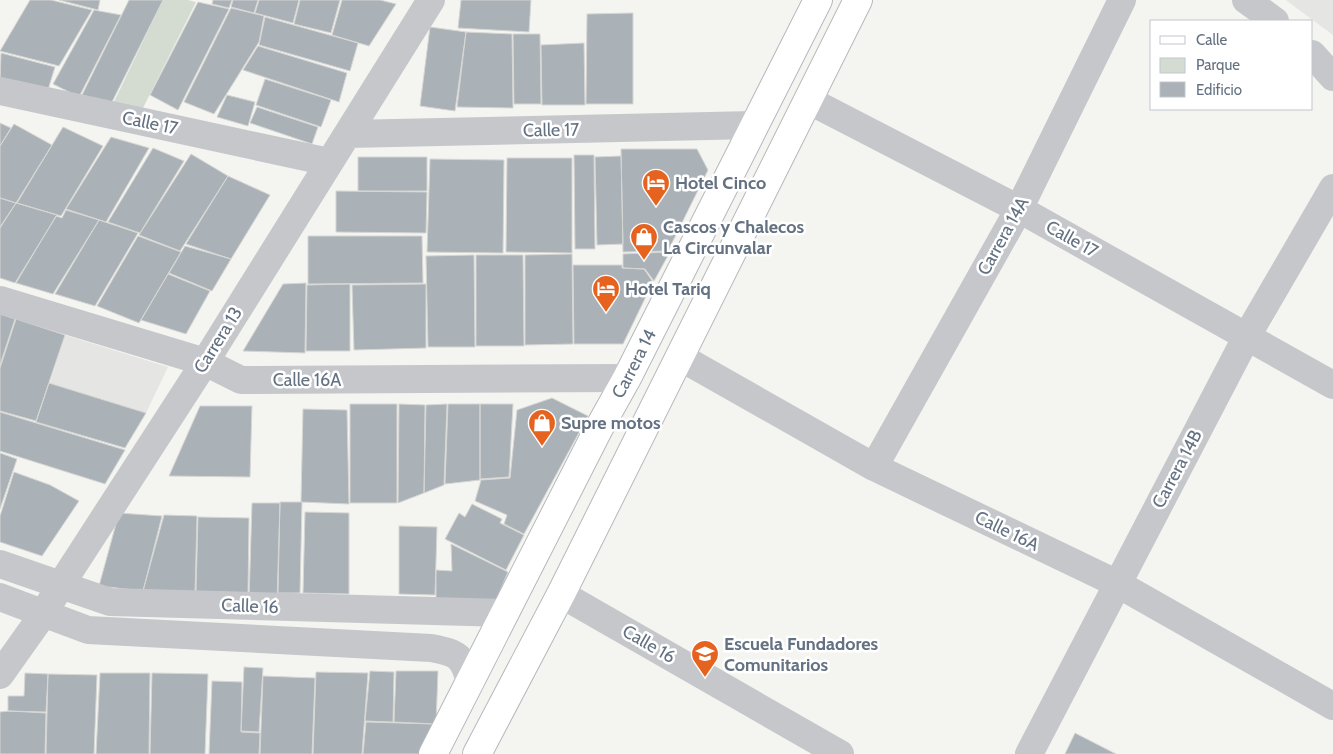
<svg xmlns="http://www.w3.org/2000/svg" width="1333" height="754" font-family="Cabin,sans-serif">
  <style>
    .built { fill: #e5e6e4 }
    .green { fill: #d4dcd2 }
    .building { fill: #aab1b7; stroke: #d6d6d3 }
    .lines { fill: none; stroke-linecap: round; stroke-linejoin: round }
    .major-casing { stroke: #b5b8bd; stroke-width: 30 }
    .minor { stroke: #c5c7cb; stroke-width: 28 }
    .major { stroke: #fff; stroke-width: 28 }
    .labels { text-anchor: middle; stroke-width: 5; stroke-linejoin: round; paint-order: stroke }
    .street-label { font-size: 18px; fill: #637182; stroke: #fff }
    .poi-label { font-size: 18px; font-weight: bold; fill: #637182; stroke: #fff; text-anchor: start }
  </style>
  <rect width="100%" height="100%" fill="#f4f5f0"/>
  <path class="built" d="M1286,0H1333V35L1295,7Z
    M65,335L168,367L146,413L50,383Z"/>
  <path class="green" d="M163,0H188L196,2L141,112L112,106Z"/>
  <path class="building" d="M30,0H51L92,10L59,66L0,51Z
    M59,0H100L98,10Z
    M129,0H163L111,104L82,95Z
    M213,0H232L229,8L212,4Z
    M233,0H258L254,13L231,7Z
    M259,0H299L293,23L255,13Z
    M300,0H340L331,33L294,24Z
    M342,0H380L396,4L369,46L332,35Z
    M461,0H531L529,32L458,28Z
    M198,2L229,9L178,110L150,95Z
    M231,8L264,16L259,42L214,114L184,102Z
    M94,10L121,15L79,97L53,84Z
    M633,13V104H586L587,14Z
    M265,17L358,43L350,71L259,45Z
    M430,27L466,32L455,111L420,106Z
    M466,32L512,34L513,108L457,107Z
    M513,34H540L541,104H514Z
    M584,43L585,105H542L541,45Z
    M258,46L347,73L339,102L243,70Z
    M1,53L55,67L47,93L0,82Z
    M265,79L331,100L321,127L256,105Z
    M227,95L255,102L248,126L217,117Z
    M257,107L318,127L312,144L250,123Z
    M0,123L11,128L0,146Z
    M14,124L52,145L16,203L0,198V146Z
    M63,127L103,146L61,216L17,203Z
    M111,137L149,148L106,222L66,209Z
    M153,148L184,161L140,233L108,222Z
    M621,149H697L708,170L668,251L623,252Z
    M191,154L228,176L180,251L139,235Z
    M574,155H594L595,249H575Z
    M621,156L623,244L597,245L595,157Z
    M358,157H427V191H358Z
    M507,158H572V253L506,252Z
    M430,159L504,160L503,253L427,252Z
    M228,176L270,195L231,259L186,244Z
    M336,191L427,192L426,233L336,232Z
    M0,198L16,203L0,227Z
    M16,203L57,215L15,283L0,278V228Z
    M66,210L99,220L53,294L16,283L56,216L62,218Z
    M99,220L138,233L95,306L55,294Z
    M138,236L181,252L139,323L97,306Z
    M308,236H422L423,283L308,284Z
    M185,246L231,259L212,291L169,273Z
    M670,252L654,281L645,269L623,268V254Z
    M572,254L573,344L525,345V255Z
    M474,255L475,347H428L426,256Z
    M476,255H523L524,346H476Z
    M573,265H622V268L644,269L653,282L623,344H574Z
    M168,274L210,291L186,334L141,320Z
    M306,283L305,353L243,351L283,284Z
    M350,284V351H306L307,285Z
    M426,284V348L354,350L352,285Z
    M0,314L15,319L0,365Z
    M16,319L65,335L36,421L0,411V368Z
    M49,383L146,413L125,448L36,422Z
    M552,398L588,416L524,534L504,524L507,515L475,501L481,480L510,478L517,410Z
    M350,404H397V503H350Z
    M399,404L425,405L424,493L398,503Z
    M447,404L444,485L424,493L426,405Z
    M448,404H480V480L445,484Z
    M480,404H513L509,477L480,479Z
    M200,406H252L250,477L169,476Z
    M303,409L347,410L349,504L301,502Z
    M0,412L125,450L105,484L0,451Z
    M0,453L17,459L0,509Z
    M14,472L50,485L79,501L42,556L0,542V516Z
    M280,502H302L300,593H278Z
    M252,503H280L277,601L249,600Z
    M472,504L502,519L500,523L524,535L506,570L445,539L459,513L465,517Z
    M305,512L349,513V594L303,593Z
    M119,513L162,516L143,591L99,586Z
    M164,515L197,516L195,593L143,591Z
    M198,517L249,518L248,593L196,592Z
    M399,526L437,527L435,595L399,594Z
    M451,544L508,572L496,600L436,601V570L452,571Z
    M244,667L263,668L259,732L241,731Z
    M370,671L394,672L393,722L365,721Z
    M396,671H438L436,724L394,722Z
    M316,672L368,673L362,754H313Z
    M25,673L48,674L46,712L8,711V696H24Z
    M100,673H150L149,754H96Z
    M152,673L208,674L205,754H150Z
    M48,674L97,675L94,754H46Z
    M263,676L315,678L312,754H260Z
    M212,681L242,682L241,732L260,733L259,754H209Z
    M9,711L46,713L45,754H0V712Z
    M366,722L432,724L422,754H363Z
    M1075,733L1116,754H1065Z"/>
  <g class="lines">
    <defs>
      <g id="major">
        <path id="s1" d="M433,754L599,428L627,378L818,0"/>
        <path d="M477,754L561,594L858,0"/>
      </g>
    </defs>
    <use href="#major" class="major-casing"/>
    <path class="minor" d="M1246,0L1275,21
      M1312,54L1333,77
      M0,91L329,162
      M808,100L1019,209L1333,385
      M348,134L754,125
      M0,300L205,362L241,380L627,378
      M680,357L874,467L1118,584L1333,706
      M874,467L1019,209L1122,0
      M0,564L110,602L505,613
      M561,594L840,754
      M0,597L88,630L431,648C458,653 463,656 470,682
      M0,675L44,613L60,586L205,362L431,0
      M1029,754L1247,336L1333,188"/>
    <use href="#major" class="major"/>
  </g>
  <defs>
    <symbol id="hotel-pin" viewBox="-11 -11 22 30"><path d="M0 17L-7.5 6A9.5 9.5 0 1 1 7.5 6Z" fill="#e6631f" stroke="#fff"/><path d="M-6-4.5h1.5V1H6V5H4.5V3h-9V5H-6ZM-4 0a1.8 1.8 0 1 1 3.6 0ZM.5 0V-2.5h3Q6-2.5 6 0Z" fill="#fff"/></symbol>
    <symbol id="shop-pin" viewBox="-11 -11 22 30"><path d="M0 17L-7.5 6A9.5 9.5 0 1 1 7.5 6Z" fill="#e6631f" stroke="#fff"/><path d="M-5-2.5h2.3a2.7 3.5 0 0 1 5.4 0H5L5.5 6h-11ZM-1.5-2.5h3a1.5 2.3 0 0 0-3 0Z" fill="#fff"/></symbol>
    <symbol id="school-pin" viewBox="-11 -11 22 30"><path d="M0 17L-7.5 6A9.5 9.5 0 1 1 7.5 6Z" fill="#e6631f" stroke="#fff"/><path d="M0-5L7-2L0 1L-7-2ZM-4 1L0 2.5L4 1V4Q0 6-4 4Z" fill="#fff"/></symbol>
  </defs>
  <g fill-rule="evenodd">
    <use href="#hotel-pin" x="640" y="167" width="32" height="43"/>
    <use href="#shop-pin" x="628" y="221" width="32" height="43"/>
    <use href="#hotel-pin" x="590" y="273" width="32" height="43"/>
    <use href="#shop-pin" x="526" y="407" width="32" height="43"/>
    <use href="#school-pin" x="689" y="638" width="32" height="43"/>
  </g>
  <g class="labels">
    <g class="street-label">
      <text transform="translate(150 123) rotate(12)" y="6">Calle 17</text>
      <text transform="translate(551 130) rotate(-1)" y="6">Calle 17</text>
      <text transform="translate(1003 236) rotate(-61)" y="6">Carrera 14A</text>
      <text transform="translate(1072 239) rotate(29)" y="6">Calle 17</text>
      <text transform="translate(218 340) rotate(-58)" y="6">Carrera 13</text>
      <text dy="6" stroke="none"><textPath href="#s1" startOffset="439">Carrera 14</textPath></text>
      <text x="307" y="386">Calle 16A</text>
      <text transform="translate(1177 469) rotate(-62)" y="6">Carrera 14B</text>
      <text transform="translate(1007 531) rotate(26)" y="6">Calle 16A</text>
      <text transform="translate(250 606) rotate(2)" y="6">Calle 16</text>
      <text transform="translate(649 644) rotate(30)" y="6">Calle 16</text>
    </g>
    <g class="poi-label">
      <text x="675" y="189">Hotel Cinco</text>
      <text x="663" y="233">Cascos y Chalecos<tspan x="663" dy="21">La Circunvalar</tspan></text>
      <text x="625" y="295">Hotel Tariq</text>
      <text x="561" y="429">Supre motos</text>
      <text x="724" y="650">Escuela Fundadores<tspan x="724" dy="21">Comunitarios</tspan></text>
    </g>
  </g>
  <rect x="1150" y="20" width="162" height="90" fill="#ffffff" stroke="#c1c6cd"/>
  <rect x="1160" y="36" width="25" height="8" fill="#ffffff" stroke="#c1c6cd"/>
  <text x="1196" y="45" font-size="15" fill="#637182">Calle</text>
  <rect x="1160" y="58" width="25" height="15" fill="#d4dcd2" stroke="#c1c6cd"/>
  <text x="1196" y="70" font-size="15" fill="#637182">Parque</text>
  <rect x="1160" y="82" width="25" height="15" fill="#aab1b7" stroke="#c1c6cd"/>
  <text x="1196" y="95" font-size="15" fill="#637182">Edificio</text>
</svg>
